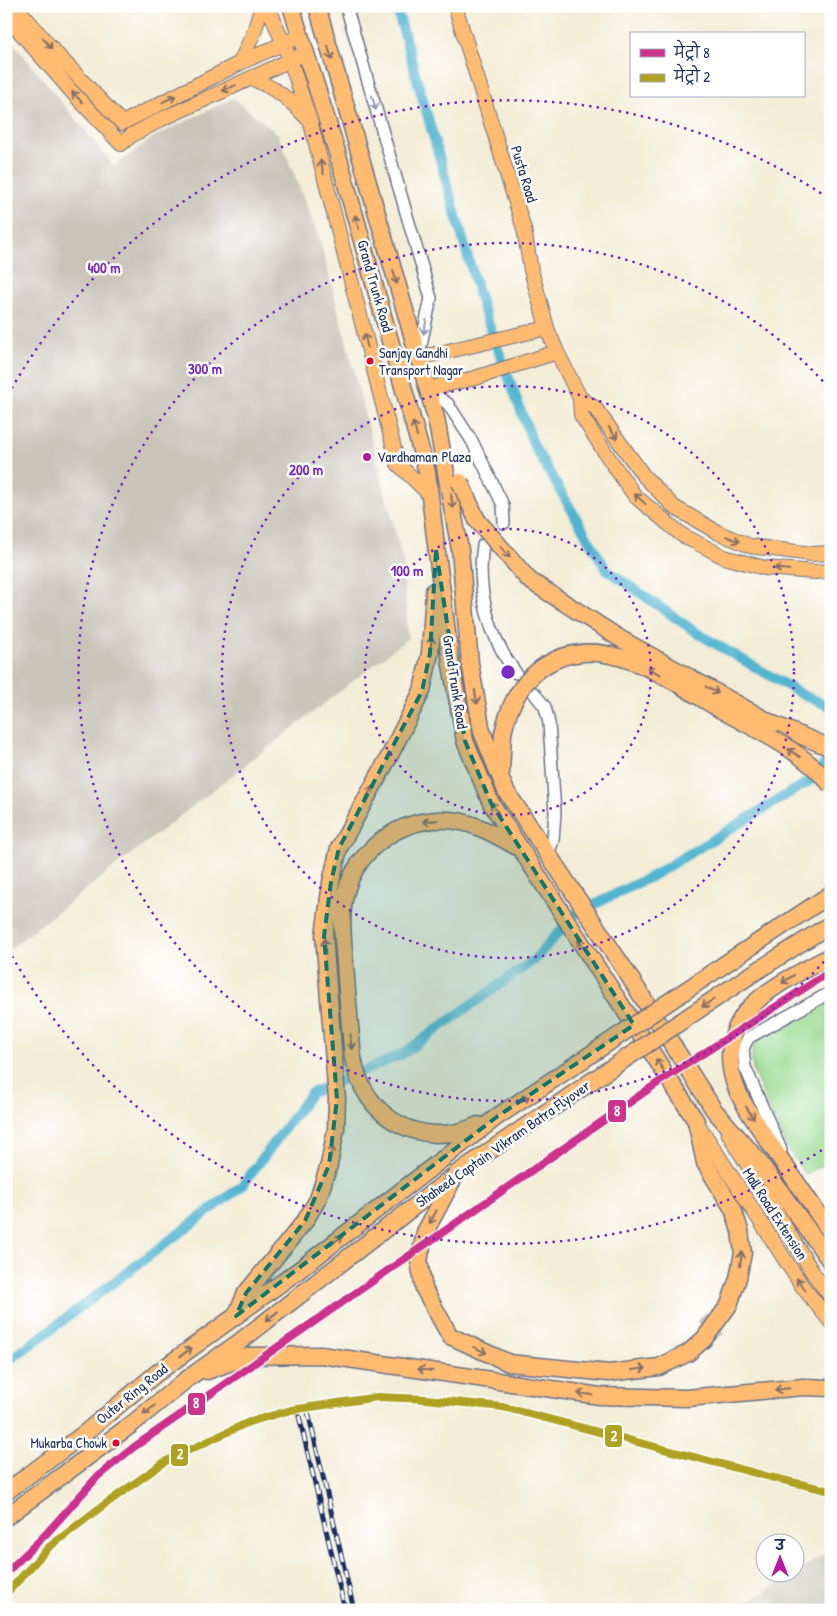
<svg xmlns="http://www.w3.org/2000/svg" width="837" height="1616" font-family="'Patrick Hand','Playpen Sans Deva',sans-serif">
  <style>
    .industrial { fill: #c9c3b8 }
    .green { fill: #98da91; stroke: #5a8478 }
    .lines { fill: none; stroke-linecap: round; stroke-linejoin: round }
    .canal { stroke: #51b4d0; stroke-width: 10 }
    .minor-tunnel { stroke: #c8c6be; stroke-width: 11; stroke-dasharray: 11 5.5; stroke-linecap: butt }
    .minor-casing { stroke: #677188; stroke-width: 14 }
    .major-casing { stroke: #677188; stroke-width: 16 }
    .highway-casing { stroke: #677188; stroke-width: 19 }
    .minor { stroke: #fff; stroke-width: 11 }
    .major { stroke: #ffbb71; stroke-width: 14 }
    .highway { stroke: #ffbb71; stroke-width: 16 }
    .rail-casing { stroke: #1b2f5e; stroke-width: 5 }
    .rail { stroke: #fff; stroke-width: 3; stroke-dasharray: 9; stroke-linecap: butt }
    .highway-bridge-casing { stroke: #677188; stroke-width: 19; stroke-linecap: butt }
    .highway-bridge { stroke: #ffbb71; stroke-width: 16 }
    .metro-1-casing { stroke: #fff; stroke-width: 11 }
    .metro-2-casing { stroke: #fff; stroke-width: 11 }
    .metro-1 { stroke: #cc338b; stroke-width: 8 }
    .metro-2 { stroke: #afa121; stroke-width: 8 }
    .oneway { stroke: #826e67 }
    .oneway2 { stroke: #8d97ae }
    .marked { fill: #0f766e; fill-opacity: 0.2; stroke: #0f766e; stroke-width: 4; stroke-dasharray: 10 6; stroke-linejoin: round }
    .ring { fill: none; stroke: #7b2cbf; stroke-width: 2.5; stroke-dasharray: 2.5 5 }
    .bus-dot { fill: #e4002b; stroke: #fff; stroke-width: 2 }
    .poi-dot { fill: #b5179e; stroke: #fff; stroke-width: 2 }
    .labels { text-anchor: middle; stroke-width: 5; stroke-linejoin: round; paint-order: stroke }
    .bus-label { font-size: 14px; fill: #1b2f5e; stroke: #fff; text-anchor: start }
    .street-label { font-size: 15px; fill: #1b2f5e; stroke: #fff }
    .poi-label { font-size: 15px; fill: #1b2f5e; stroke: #fff; text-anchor: start }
    .centre { fill: #7b2cbf; stroke: #fff; stroke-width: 2.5 }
    .ring-label { font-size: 15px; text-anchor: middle; font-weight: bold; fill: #7b2cbf; stroke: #fff; stroke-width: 5; stroke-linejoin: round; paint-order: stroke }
    .line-badge { stroke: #fff; stroke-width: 2 }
    .badge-label { font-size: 14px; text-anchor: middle; font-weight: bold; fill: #fff }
  </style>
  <rect width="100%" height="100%" fill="#fff"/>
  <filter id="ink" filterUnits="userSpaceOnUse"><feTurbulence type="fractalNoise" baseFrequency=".02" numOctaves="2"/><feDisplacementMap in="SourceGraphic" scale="10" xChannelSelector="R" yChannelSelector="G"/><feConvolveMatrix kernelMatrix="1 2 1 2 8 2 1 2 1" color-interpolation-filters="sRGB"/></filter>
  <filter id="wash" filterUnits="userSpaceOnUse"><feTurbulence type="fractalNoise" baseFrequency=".0096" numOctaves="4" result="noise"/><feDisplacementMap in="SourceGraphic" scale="20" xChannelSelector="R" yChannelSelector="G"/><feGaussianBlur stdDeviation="1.12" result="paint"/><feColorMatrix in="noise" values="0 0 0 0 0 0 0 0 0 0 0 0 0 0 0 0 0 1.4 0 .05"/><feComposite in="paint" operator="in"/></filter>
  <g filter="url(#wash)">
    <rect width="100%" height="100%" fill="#f3ecd6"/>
    <path class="industrial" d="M6,34L114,166L154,137L233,98L278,134L320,240L403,562L408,638L6,952Z
      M831,1550V1610H736L794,1574Z"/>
    <path class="green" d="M831,1000V1160L805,1175L786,1146L754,1073C752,1062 750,1052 756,1043C766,1029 814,1009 831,1000Z"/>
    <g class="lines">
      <path class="canal" d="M396,6L482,306L534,446L606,569L697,633L803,695L831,707
        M6,1363L242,1186L311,1093L401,1055L534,960L575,914L654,875L811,780L831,757"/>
    </g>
  </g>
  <g filter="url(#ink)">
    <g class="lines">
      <path class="minor-tunnel" d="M703,1318L719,1337"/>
      <defs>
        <path id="minor" d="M346,6L431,298L419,354
          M427,389L448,404L472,441L503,505L504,523
          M483,545C476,590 489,637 516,673
          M534,693L545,707L549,723L555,813L553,840L548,855
          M781,1150L745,1067L743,1049L748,1038L831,992"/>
        <path id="major" d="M16,6L51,48L122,123L240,63L291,40
          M268,6L290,60L310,120L398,464L430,495
          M455,6L524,229L531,270L548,331L557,352
          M6,16L73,93L121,144L132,135L162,119L297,57
          M240,63L254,32L262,6
          M251,78C277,89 288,98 307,118
          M418,358L547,328
          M427,389L475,378L557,352L580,398L581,415L608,457L635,496L682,535L724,557L765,568L815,572L831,571
          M580,398L595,408L643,475L674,507L717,532L750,546L812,554L831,553
          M699,1126L802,1286L831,1322
          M729,1134L813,1273L831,1297"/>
        <path id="highway" d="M291,6L337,152L427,472L451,665L465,741L491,803L696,1121L705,1163L733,1209L740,1231
          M317,6L436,418L460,550L470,663L482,732L506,791L627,973L714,1110L757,1159L831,1262
          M773,724L831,748
          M501,773L503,733
          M831,956C804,970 764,989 745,1013C732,1030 727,1053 732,1074C737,1098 755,1121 768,1141C789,1171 810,1202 831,1233
          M734,958L831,894
          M749,976L831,924
          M478,1125C422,1151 363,1118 353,1058C350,1026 347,995 345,963C343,941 340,917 345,895C357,846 407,813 457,821C480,825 499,837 519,848
          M236,1316L246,1293L305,1221L318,1199L329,1165L336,1129L337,1099L324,936L331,882L339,848L388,759L422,691L430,653L434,591
          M207,1371L248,1356L321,1355L600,1396L687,1398L803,1387L831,1388
          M6,1492L85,1433L157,1373L299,1270L498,1116L578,1063
          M6,1517L132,1424L187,1379L238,1343L456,1174L589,1083"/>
      </defs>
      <use href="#minor" class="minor-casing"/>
      <use href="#major" class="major-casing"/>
      <use href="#highway" class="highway-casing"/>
      <use href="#minor" class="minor"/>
      <use href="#major" class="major"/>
      <use href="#highway" class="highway"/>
      <defs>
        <path id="rail" d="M308,1412L354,1610
          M299,1416L345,1610"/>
      </defs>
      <use href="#rail" class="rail-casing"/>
      <use href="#rail" class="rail"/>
      <defs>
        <path id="highway-bridge" d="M460,482L477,520L529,580L619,638L773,724
          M503,733C509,707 518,686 540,669C599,625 670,680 721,710C759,731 803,751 831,785
          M578,1063L734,958
          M589,1083L749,976
          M456,1174L425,1232L419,1261L424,1289L450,1336L509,1363L609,1373L659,1367L688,1353L704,1339L729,1305L738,1278L743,1253L740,1231"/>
      </defs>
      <use href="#highway-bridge" class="highway-bridge-casing"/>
      <use href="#highway-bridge" class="highway-bridge"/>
      <defs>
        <path id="metro-1" d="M6,1573L46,1534L98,1476L134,1447L659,1082L831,971"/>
        <path id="metro-2" d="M6,1594L48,1548L97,1510L166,1461L249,1422L291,1410L378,1397L426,1399L503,1407L770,1477L831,1491"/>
      </defs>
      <use href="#metro-1" class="metro-1-casing"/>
      <use href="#metro-2" class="metro-2-casing"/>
      <use href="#metro-1" class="metro-1"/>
      <use href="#metro-2" class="metro-2"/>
    </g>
    <defs><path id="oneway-shaft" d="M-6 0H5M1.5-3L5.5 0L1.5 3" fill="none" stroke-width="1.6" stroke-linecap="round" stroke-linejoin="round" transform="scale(1.25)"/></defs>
    <g class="oneway">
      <use href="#oneway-shaft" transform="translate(47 43) rotate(49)"/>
      <use href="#oneway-shaft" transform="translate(330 53) rotate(74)"/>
      <use href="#oneway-shaft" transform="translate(229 88) rotate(157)"/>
      <use href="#oneway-shaft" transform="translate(77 97) rotate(-134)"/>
      <use href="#oneway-shaft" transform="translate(169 99) rotate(-26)"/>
      <use href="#oneway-shaft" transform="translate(322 167) rotate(-104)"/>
      <use href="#oneway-shaft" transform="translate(357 222) rotate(-106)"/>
      <use href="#oneway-shaft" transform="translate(395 277) rotate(74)"/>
      <use href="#oneway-shaft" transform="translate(366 341) rotate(-104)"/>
      <use href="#oneway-shaft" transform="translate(415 429) rotate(-106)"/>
      <use href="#oneway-shaft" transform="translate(613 433) rotate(54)"/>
      <use href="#oneway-shaft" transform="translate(640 499) rotate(-137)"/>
      <use href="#oneway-shaft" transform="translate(452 501) rotate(80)"/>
      <use href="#oneway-shaft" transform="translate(733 539) rotate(23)"/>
      <use href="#oneway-shaft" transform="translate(505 552) rotate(49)"/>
      <use href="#oneway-shaft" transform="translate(782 569) rotate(-175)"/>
      <use href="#oneway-shaft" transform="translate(431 644) rotate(-86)"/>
      <use href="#oneway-shaft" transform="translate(654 671) rotate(-152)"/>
      <use href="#oneway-shaft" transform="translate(712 690) rotate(29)"/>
      <use href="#oneway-shaft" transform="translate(476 697) rotate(80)"/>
      <use href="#oneway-shaft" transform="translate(794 753) rotate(-147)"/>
      <use href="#oneway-shaft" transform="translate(369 793) rotate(-62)"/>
      <use href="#oneway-shaft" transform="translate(495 808) rotate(-123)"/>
      <use href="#oneway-shaft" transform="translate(430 821) rotate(175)"/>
      <use href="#oneway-shaft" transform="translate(582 945) rotate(-122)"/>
      <use href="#oneway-shaft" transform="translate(325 946) rotate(-94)"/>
      <use href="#oneway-shaft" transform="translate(788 979) rotate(146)"/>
      <use href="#oneway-shaft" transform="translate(708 1003) rotate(146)"/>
      <use href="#oneway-shaft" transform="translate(351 1042) rotate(85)"/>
      <use href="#oneway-shaft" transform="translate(660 1065) rotate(-123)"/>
      <use href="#oneway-shaft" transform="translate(523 1100) rotate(-33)"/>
      <use href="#oneway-shaft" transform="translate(750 1113) rotate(58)"/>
      <use href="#oneway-shaft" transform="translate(331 1153) rotate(-79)"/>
      <use href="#oneway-shaft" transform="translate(433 1217) rotate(118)"/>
      <use href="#oneway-shaft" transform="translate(337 1240) rotate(-38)"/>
      <use href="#oneway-shaft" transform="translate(741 1259) rotate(-82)"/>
      <use href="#oneway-shaft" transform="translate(801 1284) rotate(-125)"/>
      <use href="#oneway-shaft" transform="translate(272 1316) rotate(142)"/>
      <use href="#oneway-shaft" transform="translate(480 1350) rotate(25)"/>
      <use href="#oneway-shaft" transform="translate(186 1352) rotate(-36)"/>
      <use href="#oneway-shaft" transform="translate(639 1369) rotate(-7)"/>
      <use href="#oneway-shaft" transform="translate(425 1370) rotate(-172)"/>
      <use href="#oneway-shaft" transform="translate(782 1389) rotate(174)"/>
      <use href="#oneway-shaft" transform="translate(585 1394) rotate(-172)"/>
      <use href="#oneway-shaft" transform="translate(149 1410) rotate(141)"/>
    </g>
    <g class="oneway2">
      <use href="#oneway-shaft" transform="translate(374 103) rotate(74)"/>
      <use href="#oneway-shaft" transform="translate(425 327) rotate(102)"/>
    </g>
  </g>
  <path class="marked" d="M436,550L465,741L491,803L634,1025L498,1116L236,1316L246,1293L305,1221L329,1165L337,1099L324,936L331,882L339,848L422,691L430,653Z"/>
  <g class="ring">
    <circle cx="508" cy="672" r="143"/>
    <circle cx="508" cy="672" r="286"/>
    <path d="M829 956A429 429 0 1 1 829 388"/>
    <path d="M828 1146A572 572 0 0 1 8 949M8 395A572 572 0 0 1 828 198"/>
  </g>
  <g class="bus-dot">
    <circle cx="370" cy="361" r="4.5"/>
    <circle cx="116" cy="1443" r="4.5"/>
  </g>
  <circle class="poi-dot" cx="367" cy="457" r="5"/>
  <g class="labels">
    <g class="bus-label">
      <text x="379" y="358">Sanjay Gandhi<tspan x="379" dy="17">Transport Nagar</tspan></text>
      <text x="107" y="1448" text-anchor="end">Mukarba Chowk</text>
    </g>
    <g class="street-label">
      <text transform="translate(524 174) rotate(73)" y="5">Pusta Road</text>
      <text transform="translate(375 286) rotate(74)" y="5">Grand Trunk Road</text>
      <text transform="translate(455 682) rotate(81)" y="5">Grand Trunk Road</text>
      <text transform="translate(503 1144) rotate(-35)" y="5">Shaheed Captain Vikram Batra Flyover</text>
      <text transform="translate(775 1214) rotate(57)" y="5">Mall Road Extension</text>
      <text transform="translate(132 1394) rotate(-39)" y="5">Outer Ring Road</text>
    </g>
    <g class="poi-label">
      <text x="377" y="462">Vardhaman Plaza</text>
    </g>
  </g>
  <circle cx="508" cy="672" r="8" class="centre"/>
  <g class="ring-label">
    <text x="104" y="273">400 m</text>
    <text x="205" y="374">300 m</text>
    <text x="306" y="475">200 m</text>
    <text x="407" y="576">100 m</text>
  </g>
  <g class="line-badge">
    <rect x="607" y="1099" width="20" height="24" rx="5" fill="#cc338b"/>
    <rect x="187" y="1392" width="19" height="24" rx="5" fill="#cc338b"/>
    <rect x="604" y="1424" width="19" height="24" rx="5" fill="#afa121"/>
    <rect x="170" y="1443" width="19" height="24" rx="5" fill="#afa121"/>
  </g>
  <g class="badge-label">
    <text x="617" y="1116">8</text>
    <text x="196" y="1408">8</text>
    <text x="614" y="1441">2</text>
    <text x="180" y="1459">2</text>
  </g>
  <rect width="837" height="1616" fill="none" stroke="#fff" stroke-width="25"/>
  <rect x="630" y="32" width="175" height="65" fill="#ffffff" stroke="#a4acbf"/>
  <rect x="640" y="49" width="25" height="8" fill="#cc338b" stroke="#a4acbf"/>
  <text x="674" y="58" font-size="15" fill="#1b2f5e">मेट्रो 8</text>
  <rect x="640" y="74" width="25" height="8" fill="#afa121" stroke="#a4acbf"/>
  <text x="674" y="82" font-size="15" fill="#1b2f5e">मेट्रो 2</text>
  <g transform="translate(780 1558)"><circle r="24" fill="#ffffff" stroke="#a4acbf"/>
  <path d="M0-4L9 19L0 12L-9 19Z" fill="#b5179e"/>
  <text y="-8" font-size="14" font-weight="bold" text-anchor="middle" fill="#1b2f5e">उ</text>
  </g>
</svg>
